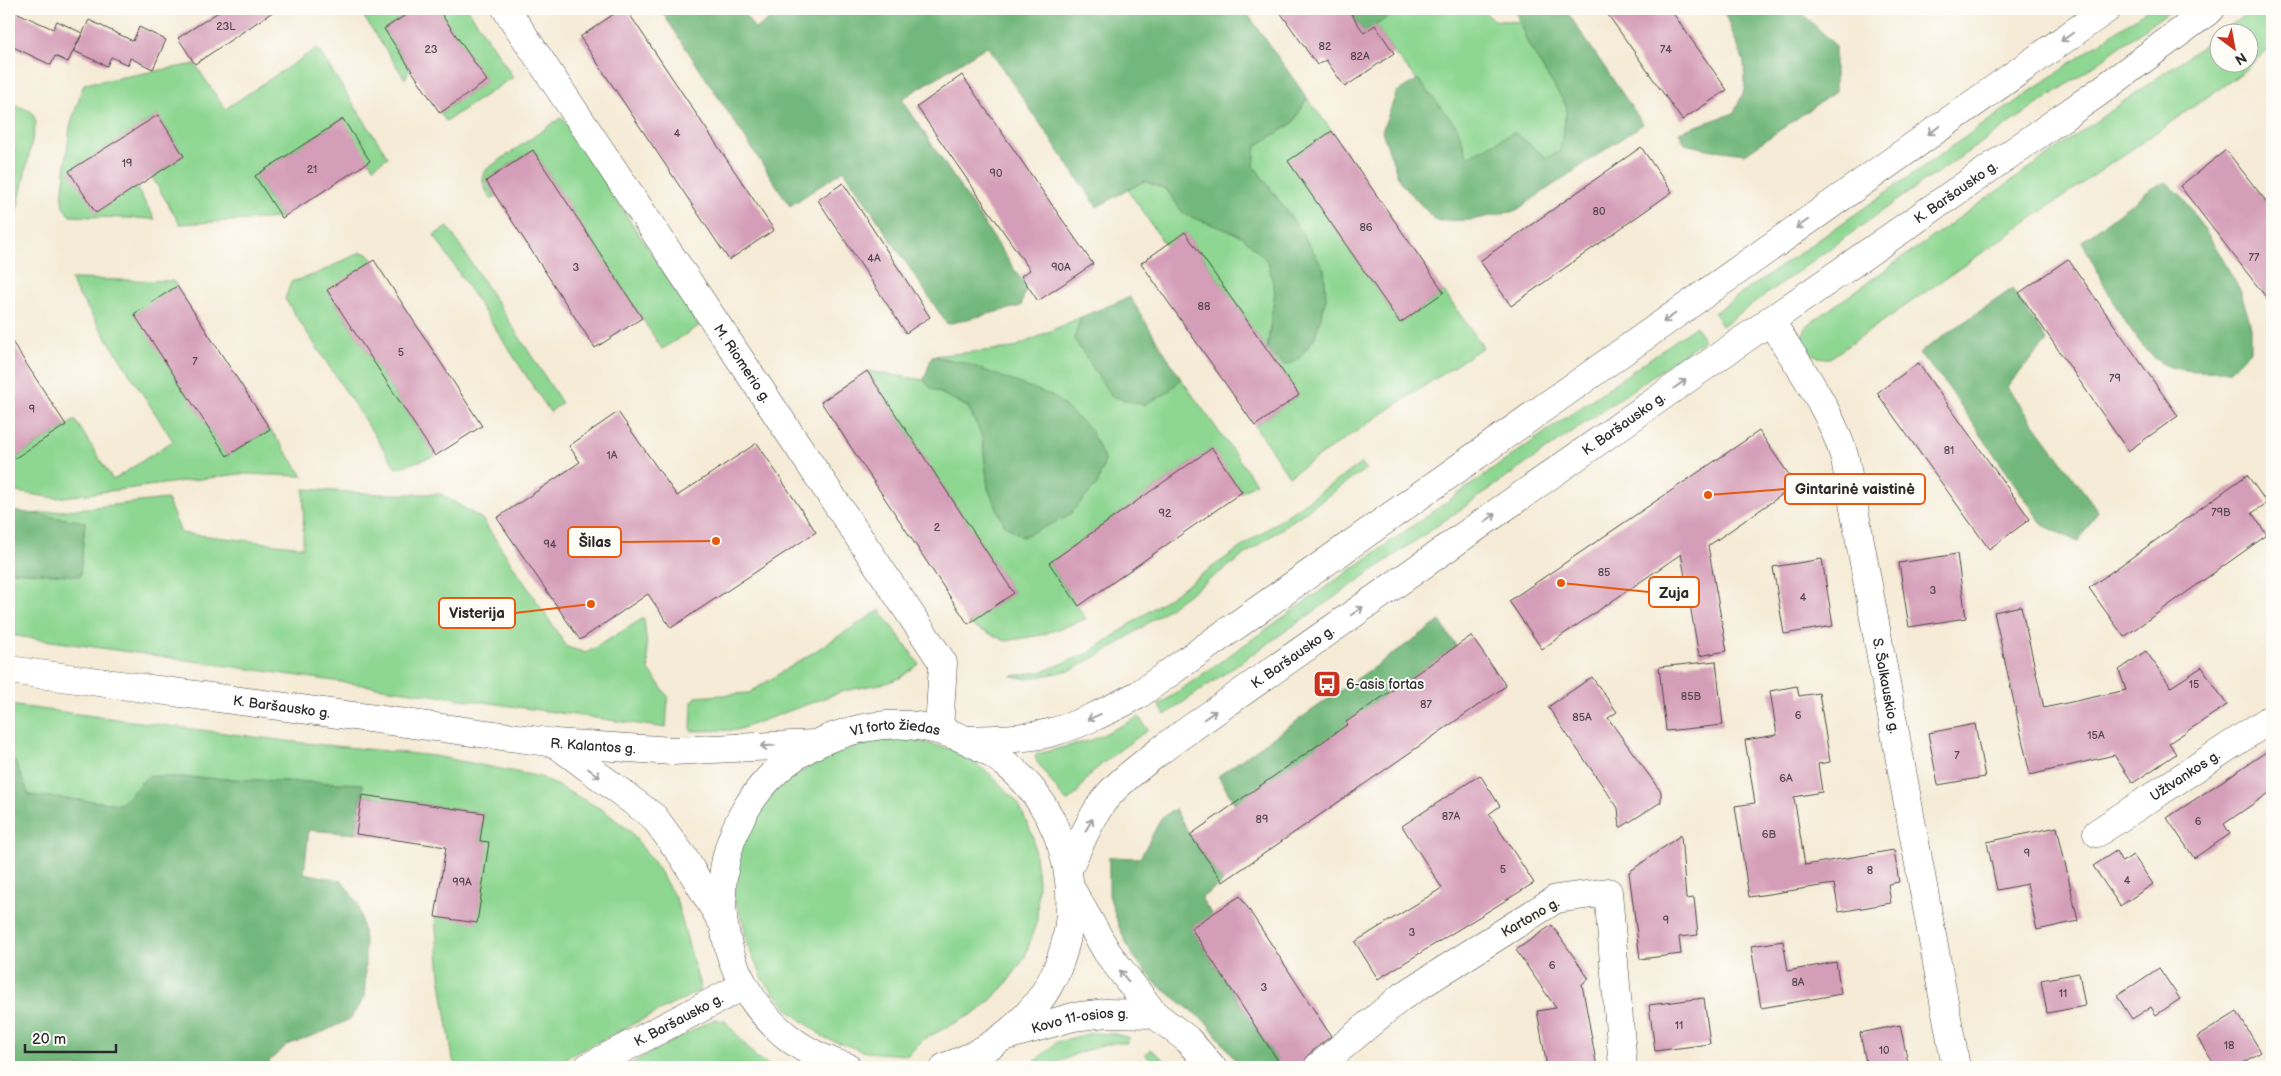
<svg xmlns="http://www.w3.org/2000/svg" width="2281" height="1076" font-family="'Balsamiq Sans',sans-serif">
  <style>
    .green { fill: #8ed792; stroke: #5c815e }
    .forest { fill: #72b87c; stroke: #4e7254 }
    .building { fill: #d59eb8 }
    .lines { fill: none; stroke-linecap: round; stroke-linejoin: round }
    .minor-casing { stroke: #494845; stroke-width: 29 }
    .tertiary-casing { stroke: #494845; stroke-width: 29 }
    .secondary-casing { stroke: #494845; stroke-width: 29 }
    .primary-casing { stroke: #494845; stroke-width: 29 }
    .minor { stroke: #fff; stroke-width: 28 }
    .tertiary { stroke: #fff; stroke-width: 28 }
    .secondary { stroke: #fff; stroke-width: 28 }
    .primary { stroke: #fff; stroke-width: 28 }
    .oneway { stroke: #a0a0a0 }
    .labels { text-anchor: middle; stroke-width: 4; stroke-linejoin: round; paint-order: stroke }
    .number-label { font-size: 11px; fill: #56484e }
    .street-label { font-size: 14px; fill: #2b2b2b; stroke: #fdfcf7 }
    .poi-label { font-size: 14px; fill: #2b2b2b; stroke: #fdfcf7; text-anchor: start }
    .leader { fill: none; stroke: #e8590c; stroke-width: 2 }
    .callout-dot { fill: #e8590c; stroke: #fdfcf7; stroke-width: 2 }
    .callout { fill: #fdfcf7; stroke: #e8590c; stroke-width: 2 }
    .callout-label { font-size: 15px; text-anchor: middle; font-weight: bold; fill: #2b2b2b }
  </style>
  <rect width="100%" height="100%" fill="#fdfcf7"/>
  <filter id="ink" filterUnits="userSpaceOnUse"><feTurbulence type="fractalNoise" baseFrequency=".02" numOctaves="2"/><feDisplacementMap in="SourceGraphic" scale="10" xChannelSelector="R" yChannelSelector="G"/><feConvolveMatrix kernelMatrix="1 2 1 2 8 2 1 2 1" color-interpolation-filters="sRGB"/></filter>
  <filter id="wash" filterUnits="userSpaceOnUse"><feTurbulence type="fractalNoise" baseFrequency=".0096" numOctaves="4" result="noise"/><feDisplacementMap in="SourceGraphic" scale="20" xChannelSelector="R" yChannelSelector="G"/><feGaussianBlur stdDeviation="1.12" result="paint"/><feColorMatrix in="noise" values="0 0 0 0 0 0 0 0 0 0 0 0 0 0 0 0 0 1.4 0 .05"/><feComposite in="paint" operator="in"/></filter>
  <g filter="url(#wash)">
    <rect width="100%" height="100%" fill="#f5ebd6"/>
    <path class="green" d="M346,9H415L384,29L410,69L405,79L360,11L351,16Z
      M438,9H468L513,77L446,121L440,113L487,81Z
      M1400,9H1482L1493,20L1520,22L1528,44L1567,107L1560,151L1547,158L1488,148L1468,158L1457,127L1394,53L1375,25Z
      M2148,9H2172L2078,77L1906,194L1722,326L1714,313Z
      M2253,9H2272V46L2239,75L1830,358C1815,359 1810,353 1802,340L1806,326L2218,35V62H2248V32H2222Z
      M317,48L388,157L373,167L342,119L255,176L282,218L180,224L152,177L184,156L158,115L70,171L96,212L136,187L155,219L70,216L63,207L62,199L70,126L84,84L195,64L225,109Z
      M1307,98L1332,131L1289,161L1400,323L1444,292L1483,347L1289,476L1255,426L1299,395L1185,232L1166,246L1128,190L1144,181L1167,190L1184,214L1242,236L1268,262L1275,291L1267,350L1297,361L1315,337L1326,299L1324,269L1300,230L1254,166L1256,146L1293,123Z
      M9,102L32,112L36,122L16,215L11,218L9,216V155L15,151L9,140Z
      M562,117L699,326L662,349L533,150L486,180L496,196L491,199C484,187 479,181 487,169Z
      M448,227L562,403L550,412L434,235Z
      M361,252L368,254L374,260L328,291L435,456L396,468L285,299L291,282L316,274Z
      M71,279L173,281L177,286L135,314L227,456L270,429L303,476L239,474L56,498L9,491V445L17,457L75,420L113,480L173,441L73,286Z
      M1081,317L1074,339L1166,394L1181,379L1256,483L1242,492L1211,449L1049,563L1086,619L1041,635L1006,641L968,624L1014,593L867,371L924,380L931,388L968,407L982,436L988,488L1004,524L965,363L932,356L1013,348Z
      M1696,326L1704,340L1165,715L1159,705Z
      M1362,463L1366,469L1114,647L1071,670L1027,679L1012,676L1044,671L1089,653Z
      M304,489L379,494H441L482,519L567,647L586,653L644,618L649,670L668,697L666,728L9,635V571L80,575L85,522L32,514L167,499L181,533L303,547Z
      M880,610L919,664L900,678L886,683L844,691L737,730L691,731L692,702L696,697L749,693Z
      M9,705L286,741L435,756L541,777L603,810L631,832L656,866L676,899L701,990L548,1067H458L453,1060L440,975L435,917L488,842L480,841L484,813L362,795L363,784L149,776L121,804L28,795L15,762L9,761Z
      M1139,717L1148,730C1128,744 1109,757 1091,774C1083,782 1078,795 1068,801L1064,799L1037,762L1035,757L1037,754L1092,740Z
      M911,739L954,750L989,773L1018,803L1033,836L1038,881L1037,920L1025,957L1004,987L980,1010L924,1039L908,1055L866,1052L825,1038L791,1012L764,981L746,942L743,919L726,881L757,807L791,778L826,757L867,742Z
      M714,1019L725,1021L756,1057L772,1067H624Z
      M1091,1033L1115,1034L1130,1038L1127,1043H1113L1080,1052L1048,1067H1028L1057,1042Z
      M1150,1049L1174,1067H1160L1145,1055Z"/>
    <path class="forest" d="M660,9H741L755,29L786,9H1244L1307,98L1293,123L1256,146L1254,166L1300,230L1324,269L1326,299L1315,337L1297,361L1285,365L1267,350L1275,291L1268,262L1242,236L1184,214L1167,190L1144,181L1097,207L987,46L902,99L1026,287L1021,306L947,324L844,170L790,206Z
      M1348,9H1400L1364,33Z
      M1519,9H1565L1643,124L1515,211L1471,220L1436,221L1400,182L1382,131L1397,92L1418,79L1457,127L1468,157L1514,132L1547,158L1560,150L1567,107L1528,44L1515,11Z
      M1723,9H1800L1806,17L1835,45V92L1745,154L1706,149L1685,144L1679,132L1734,113L1745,89L1744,62Z
      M2166,182L2183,197L2218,251L2241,292L2250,323V351L2230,371C2209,371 2184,373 2165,365C2135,352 2097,270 2082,241L2152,188Z
      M2012,289L2047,341L2007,387L2098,511L2078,542L2043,525L1948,387L1919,353Z
      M1130,297L1181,379L1166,394L1143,405L1111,396L1074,339L1081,317Z
      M932,356L965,363L1053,396L1090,429L1105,461L1097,485L1067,517L1022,537L1004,524L988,488L982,436L968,407L931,388L924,380Z
      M9,510L85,522L80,576L9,571Z
      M1440,621L1456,646L1347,722L1381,772L1235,804L1218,776Z
      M9,761L15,762L29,795L121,804L148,776L363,784L356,834L309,830L304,873L342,881L358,904L365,940V997L350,1019L323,1032L287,1045L269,1061V1067H9Z
      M1175,809L1190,835L1223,882L1201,898L1212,915L1191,928L1282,1067H1241L1207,1023L1154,982L1131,953L1119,927L1109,895V857L1140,858L1162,817Z"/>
    <g id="blocks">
      <path class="building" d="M9,9L53,29L57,21L82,33L68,62L55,56L51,65L9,45Z
        M223,9H277L195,64L178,38Z
        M415,9H438L487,81L440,113L384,29Z
        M621,9H626L774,230L729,260L580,37Z
        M1278,9H1348L1364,33L1375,25L1394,53L1345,87L1326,60L1317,65Z
        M1604,9H1670L1727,90L1682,120Z
        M89,20L133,41L139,27L166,40L153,69L130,58L128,65L111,57L107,66L74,51Z
        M962,75L1093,264L1038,301L1021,276L1030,270L917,107Z
        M158,115L184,156L96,213L69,171Z
        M343,119L370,161L282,218L255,176Z
        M1332,131L1444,292L1400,323L1288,161Z
        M1641,147L1672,192L1511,306L1480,261Z
        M533,150L642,318L595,348L486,181Z
        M2226,150L2272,209V305L2180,186Z
        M843,183L930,317L906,333L818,200Z
        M1185,232L1299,395L1255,426L1141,263Z
        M2068,259L2178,416L2128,451L2019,293Z
        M374,260L482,426L435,456L327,290Z
        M177,286L270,429L227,456L134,314Z
        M9,337L66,425L9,462Z
        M1918,363L2030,519L1989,549L1877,393Z
        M867,371L1014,593L968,624L821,402Z
        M618,412L677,496L757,443L816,532L671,628L648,594L580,640L497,518L580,462L569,446Z
        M1759,431L1796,485L1708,546L1727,651L1699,656L1681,554L1542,649L1509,601Z
        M1212,448L1242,492L1079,606L1049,563Z
        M2247,475L2267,503L2252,513L2267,535L2124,637L2089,588Z
        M1957,554L1966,618L1909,627L1899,563Z
        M1822,559L1833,626L1784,634L1773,567Z
        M2021,606L2044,708L2126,690L2119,670L2146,651L2171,687L2202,667L2227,705L2169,743L2176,754L2133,783L2114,755L2030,775L1994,612Z
        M1471,636L1506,686L1223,882L1190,835L1348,724L1346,722Z
        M1716,661L1723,725L1666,731L1659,667Z
        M1592,677L1617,712L1608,718L1661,792V802L1620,828L1618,808L1548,707Z
        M1797,686L1799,696L1819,693L1830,762L1818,764L1822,792L1794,797L1805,865L1894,850L1899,882L1888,884L1891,903L1839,912L1834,884L1749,897L1735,806L1755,803L1745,740L1777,735L1770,691Z
        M1975,724L1985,777L1938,785L1928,733Z
        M2272,748V791L2224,824L2230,834L2194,858L2167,818Z
        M1480,775L1500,806L1489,814L1534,883L1378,979L1355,942L1442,888L1402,826Z
        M362,795L484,813L480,841L489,842L477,923L435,917L446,847L356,834Z
        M2057,827L2078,921L2037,930L2027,884L1997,890L1987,842Z
        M1681,835L1686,899L1694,898L1698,935L1679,937L1681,954L1640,959L1629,872Z
        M2116,851L2122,862L2133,855L2153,884L2120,906L2093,866Z
        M1240,896L1331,1036L1308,1055L1303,1067H1282L1191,928Z
        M1552,925L1589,979L1582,984L1597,1067H1547L1537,1011L1556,1008L1516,950Z
        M1783,941L1788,971L1836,962L1841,994L1761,1008L1751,946Z
        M2159,968L2180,999L2156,1015L2151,1007L2132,1019L2117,996Z
        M2079,973L2085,1006L2047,1013L2041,980Z
        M1704,998L1710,1044L1655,1051L1649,1005Z
        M2237,1012L2261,1052L2237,1067H2216L2197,1037Z
        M1900,1025L1909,1067H1867L1860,1033Z"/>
    </g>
  </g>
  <g filter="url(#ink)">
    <use href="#blocks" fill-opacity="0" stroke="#494845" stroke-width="1"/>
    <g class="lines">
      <defs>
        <g id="minor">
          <path id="s1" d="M1770,320C1798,365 1831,409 1845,459L1956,1067"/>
          <path id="s2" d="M2097,833L2272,718"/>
          <path id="s3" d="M588,1067L743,986"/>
          <path d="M1318,1067L1400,998L1556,899L1608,892L1623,1067"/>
        </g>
        <g id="tertiary">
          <path id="s4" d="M506,9L943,663L939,730"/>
        </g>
        <g id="secondary">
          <path d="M1071,889L1107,952L1154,1014L1187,1039L1212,1067"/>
          <path id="s5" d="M1006,1036L1073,1017L1106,1013L1154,1014"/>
        </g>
        <g id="primary">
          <path id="s6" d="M9,670L555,743L672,751L815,744"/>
          <path d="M968,740C995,739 1023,739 1049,733C1080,725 1109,710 1138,695L2107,9"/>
          <path d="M555,743L654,817L684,858L721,920"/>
          <path id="s7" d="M1068,869C1079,846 1088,823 1102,803C1117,782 1150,759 1170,743L1671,390L2099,92L2211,9"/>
          <path id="s8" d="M847,1067C690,1021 677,799 830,738C854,729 882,723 908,725C944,728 977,742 1005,763C1080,822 1094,942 1028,1014C1005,1039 977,1056 945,1067"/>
        </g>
      </defs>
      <use href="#minor" class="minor-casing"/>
      <use href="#tertiary" class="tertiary-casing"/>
      <use href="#secondary" class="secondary-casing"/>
      <use href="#primary" class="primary-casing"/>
      <use href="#minor" class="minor"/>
      <use href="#tertiary" class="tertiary"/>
      <use href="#secondary" class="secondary"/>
      <use href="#primary" class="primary"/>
    </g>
    <defs><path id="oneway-shaft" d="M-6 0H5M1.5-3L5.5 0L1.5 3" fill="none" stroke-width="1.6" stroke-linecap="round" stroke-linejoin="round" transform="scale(1.25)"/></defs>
    <g class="oneway">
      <use href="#oneway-shaft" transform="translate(2067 37) rotate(145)"/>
      <use href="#oneway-shaft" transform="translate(1934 130) rotate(145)"/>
      <use href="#oneway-shaft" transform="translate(1802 224) rotate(145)"/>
      <use href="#oneway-shaft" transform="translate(1669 318) rotate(145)"/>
      <use href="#oneway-shaft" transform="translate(1680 384) rotate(-35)"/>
      <use href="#oneway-shaft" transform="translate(1490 518) rotate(-35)"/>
      <use href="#oneway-shaft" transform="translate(1357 611) rotate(-35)"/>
      <use href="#oneway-shaft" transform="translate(1210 715) rotate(-35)"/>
      <use href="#oneway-shaft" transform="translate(1094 717) rotate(156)"/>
      <use href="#oneway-shaft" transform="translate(768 746) rotate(177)"/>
      <use href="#oneway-shaft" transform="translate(594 773) rotate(37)"/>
      <use href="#oneway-shaft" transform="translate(1089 825) rotate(-60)"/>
      <use href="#oneway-shaft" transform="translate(1124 976) rotate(-128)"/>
    </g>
  </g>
  <defs>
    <symbol id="bus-square" viewBox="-11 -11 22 22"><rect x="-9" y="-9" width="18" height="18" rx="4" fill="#c8321e" stroke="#fdfcf7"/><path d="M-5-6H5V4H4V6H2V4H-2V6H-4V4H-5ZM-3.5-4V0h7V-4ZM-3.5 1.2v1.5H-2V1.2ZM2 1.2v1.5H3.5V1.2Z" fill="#fff"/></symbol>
  </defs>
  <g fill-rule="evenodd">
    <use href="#bus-square" x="1311" y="668" width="32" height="32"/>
  </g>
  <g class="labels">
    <g class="number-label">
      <text x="226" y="30">23L</text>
      <text x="1325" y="50">82</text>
      <text x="431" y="53">23</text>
      <text x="1666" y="53">74</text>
      <text x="1360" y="60">82A</text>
      <text x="677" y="137">4</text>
      <text x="127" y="167">19</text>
      <text x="312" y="173">21</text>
      <text x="996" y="177">90</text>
      <text x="1599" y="215">80</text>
      <text x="1366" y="231">86</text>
      <text x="2254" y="261">77</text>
      <text x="874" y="262">4A</text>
      <text x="576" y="271">3</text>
      <text x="1061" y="271">90A</text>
      <text x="1204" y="310">88</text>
      <text x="401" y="356">5</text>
      <text x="195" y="365">7</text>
      <text x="2115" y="382">79</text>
      <text x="32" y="413">9</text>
      <text x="1949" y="454">81</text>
      <text x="612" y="459">1A</text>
      <text x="2221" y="516">79B</text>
      <text x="1165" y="517">92</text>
      <text x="937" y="531">2</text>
      <text x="550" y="548">94</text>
      <text x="1604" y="576">85</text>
      <text x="1933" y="594">3</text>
      <text x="1803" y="601">4</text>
      <text x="2194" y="688">15</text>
      <text x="1691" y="700">85B</text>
      <text x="1426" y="708">87</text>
      <text x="1798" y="719">6</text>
      <text x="1582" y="721">85A</text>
      <text x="2096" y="739">15A</text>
      <text x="1957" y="759">7</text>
      <text x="1786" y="782">6A</text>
      <text x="1451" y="820">87A</text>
      <text x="1262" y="823">89</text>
      <text x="2198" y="825">6</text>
      <text x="1769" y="838">6B</text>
      <text x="2027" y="857">9</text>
      <text x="1503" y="873">5</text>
      <text x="1870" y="874">8</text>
      <text x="2127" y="884">4</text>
      <text x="462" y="886">99A</text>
      <text x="1666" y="924">9</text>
      <text x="1412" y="936">3</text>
      <text x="1552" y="969">6</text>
      <text x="1798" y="986">8A</text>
      <text x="1264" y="991">3</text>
      <text x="2063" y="997">11</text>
      <text x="1679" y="1029">11</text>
      <text x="2229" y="1049">18</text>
      <text x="1884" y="1054">10</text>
    </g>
    <g class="street-label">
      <text dy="5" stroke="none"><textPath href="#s7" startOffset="1125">K. Baršausko g.</textPath></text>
      <text dy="5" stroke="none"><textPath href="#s4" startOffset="426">M. Riomerio g.</textPath></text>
      <text dy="5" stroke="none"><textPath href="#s7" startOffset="720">K. Baršausko g.</textPath></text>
      <text dy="5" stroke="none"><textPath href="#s7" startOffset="315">K. Baršausko g.</textPath></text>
      <text dy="5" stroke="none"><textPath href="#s1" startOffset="389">S. Šalkauskio g.</textPath></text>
      <text dy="5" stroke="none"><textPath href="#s6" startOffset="275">K. Baršausko g.</textPath></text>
      <text dy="5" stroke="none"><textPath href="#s8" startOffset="498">VI forto žiedas</textPath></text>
      <text dy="5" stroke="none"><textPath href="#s6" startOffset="589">R. Kalantos g.</textPath></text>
      <text dy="5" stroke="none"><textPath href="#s2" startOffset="105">Užtvankos g.</textPath></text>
      <text transform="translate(1530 917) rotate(-30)" y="5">Kartono g.</text>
      <text dy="5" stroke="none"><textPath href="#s3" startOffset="102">K. Baršausko g.</textPath></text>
      <text dy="5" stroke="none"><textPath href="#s5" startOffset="76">Kovo 11-osios g.</textPath></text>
    </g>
    <g class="poi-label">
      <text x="1346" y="689">6-asis fortas</text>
    </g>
  </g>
  <path class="leader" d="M1708 495L1785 489M716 541L621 542M1561 583L1649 592M591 604L515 613"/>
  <g class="callout-dot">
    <circle cx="1708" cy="495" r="5"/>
    <circle cx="716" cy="541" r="5"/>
    <circle cx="1561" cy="583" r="5"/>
    <circle cx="591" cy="604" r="5"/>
  </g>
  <g class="callout">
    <rect x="1785" y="474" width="140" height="30" rx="5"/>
    <rect x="568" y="527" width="53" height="30" rx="5"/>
    <rect x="1649" y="577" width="50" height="30" rx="5"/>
    <rect x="439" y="598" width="76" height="30" rx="5"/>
  </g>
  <g class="callout-label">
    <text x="1855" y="494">Gintarinė vaistinė</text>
    <text x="595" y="547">Šilas</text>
    <text x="1674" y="598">Zuja</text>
    <text x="477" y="618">Visterija</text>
  </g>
  <rect width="2281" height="1076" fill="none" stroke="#fdfcf7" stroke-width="30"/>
  <g transform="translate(2234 48) rotate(148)"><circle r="24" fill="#fdfcf7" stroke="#a9a8a5"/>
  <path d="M0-4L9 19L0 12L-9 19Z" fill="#c8321e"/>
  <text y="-8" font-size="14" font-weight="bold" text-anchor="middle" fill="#2b2b2b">N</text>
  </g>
  <path d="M25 1044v8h91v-8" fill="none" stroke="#2b2b2b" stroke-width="2.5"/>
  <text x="32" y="1044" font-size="15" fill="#2b2b2b" stroke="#fdfcf7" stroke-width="4" paint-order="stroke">20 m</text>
</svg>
